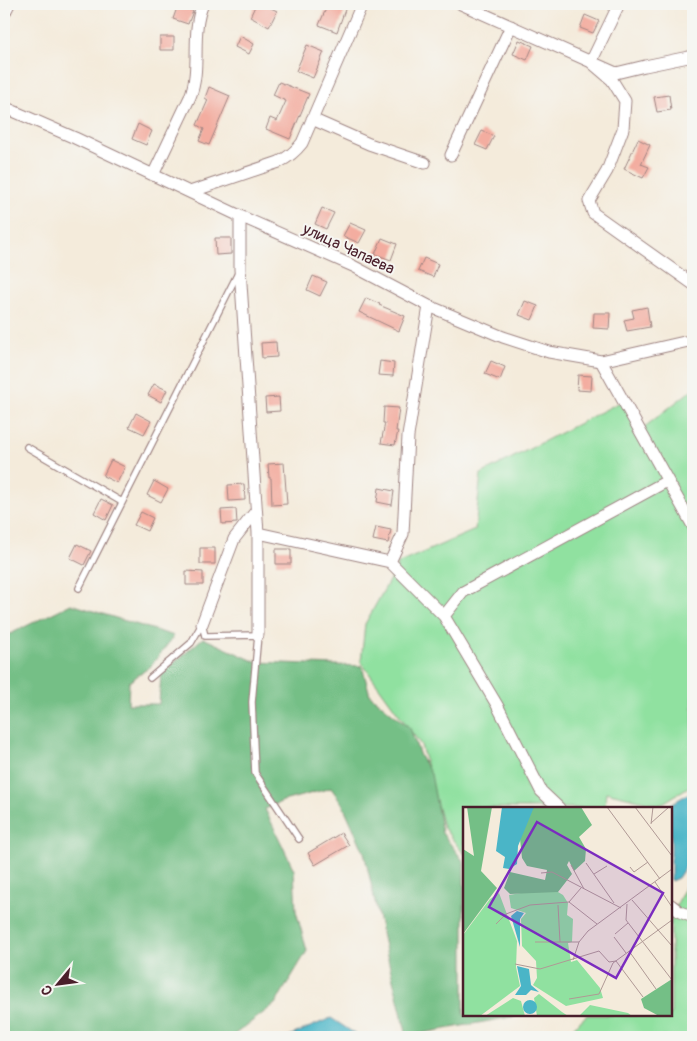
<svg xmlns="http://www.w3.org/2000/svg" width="697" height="1041" font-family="Pangolin,sans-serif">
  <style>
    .green { fill: #90e1a0; stroke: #6d8066 }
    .forest { fill: #74bf86; stroke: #5f6f58 }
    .water { fill: #4ab5c7; stroke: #4a6a79 }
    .building { fill: #f3ada0 }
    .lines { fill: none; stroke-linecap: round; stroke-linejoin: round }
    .service-casing { stroke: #9f8583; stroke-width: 8 }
    .minor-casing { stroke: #9f8583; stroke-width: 13 }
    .service { stroke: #fff; stroke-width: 5.5 }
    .minor { stroke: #fff; stroke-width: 11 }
    .labels { text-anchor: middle; stroke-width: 4; stroke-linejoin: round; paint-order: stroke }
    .street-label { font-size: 16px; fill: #4a1f2b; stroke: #f6f6f2 }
    .inset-road { fill: none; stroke: #b09995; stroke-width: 1 }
    .view { fill: #7b2cbf; fill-opacity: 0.15; stroke: #7b2cbf; stroke-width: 2.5 }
    .inset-edge { fill: none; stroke: #4a1f2b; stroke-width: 2.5 }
  </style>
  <rect width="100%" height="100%" fill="#f6f6f2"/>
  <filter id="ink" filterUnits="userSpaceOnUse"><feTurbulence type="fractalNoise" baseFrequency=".02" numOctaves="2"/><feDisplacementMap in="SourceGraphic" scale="10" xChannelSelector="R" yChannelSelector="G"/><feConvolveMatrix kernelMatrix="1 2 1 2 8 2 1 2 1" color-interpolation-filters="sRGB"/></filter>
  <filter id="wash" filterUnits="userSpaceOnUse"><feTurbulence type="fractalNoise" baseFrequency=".0096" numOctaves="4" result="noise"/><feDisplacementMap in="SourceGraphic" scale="20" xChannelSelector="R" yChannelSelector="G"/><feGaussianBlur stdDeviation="1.12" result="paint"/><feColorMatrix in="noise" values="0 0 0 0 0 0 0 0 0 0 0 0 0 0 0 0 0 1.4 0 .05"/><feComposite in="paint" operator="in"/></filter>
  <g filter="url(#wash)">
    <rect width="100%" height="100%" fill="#f4ebdb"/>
    <path class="green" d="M693,389V784L660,805L606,792L605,808H464V854L443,827L421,745L361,662L365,624L399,563L475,530L481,474L628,398L642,429Z
      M693,870V1037H580L573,1028L587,1015H671V917Z"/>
    <path class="forest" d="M71,604L174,636L151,666L129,682L128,704H159L161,674L203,638L256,662L362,666L370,695L410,728L420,756L431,774L442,833L464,862V1015H522L407,1036L386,951L364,852L342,803L331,788L283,801L265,809L294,870L296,911L307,951L275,1004L231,1037H4V637Z"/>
    <path class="water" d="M693,791V855L678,878L671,881V808H664Z
      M331,1018L360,1037H287Z"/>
    <g id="blocks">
      <path class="building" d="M256,4H263L277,11L269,27L250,17Z
        M328,4H347L337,32L319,25Z
        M178,5L193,11L188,24L173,19Z
        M585,15L599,21L593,33L580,28Z
        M240,36L254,44L249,54L235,47Z
        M160,37H174V50H160Z
        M519,40L533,46L527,60L513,54Z
        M307,45L324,52L313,78L296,71Z
        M279,82L309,94L290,139L266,129L270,118L277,121L286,101L273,95Z
        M209,87L230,96L209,145L199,141L204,129L197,125L208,100L205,98Z
        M669,95L671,110L657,112L654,97Z
        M138,124L152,131L146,145L132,139Z
        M482,131L494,136L487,150L475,145Z
        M638,139L650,145L641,164L649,167L643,178L624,169Z
        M322,208L334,213L326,229L315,224Z
        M350,223L366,230L359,243L343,236Z
        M215,238H231V254L216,255Z
        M382,238L397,244L391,260L375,254Z
        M424,258L438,264L433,277L418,271Z
        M313,276L327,282L320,296L307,290Z
        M366,298L380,304L379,305L405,316L399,331L359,312Z
        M525,301L538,306L532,320L519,315Z
        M647,307L650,327L627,331L624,320L634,318L632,310Z
        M594,313H610L609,329L593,328Z
        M276,342L277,357L262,358L261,343Z
        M380,361L394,363L393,376L378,375Z
        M491,361L505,367L500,380L485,374Z
        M578,375L592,376L591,391L577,390Z
        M154,384L167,390L161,402L148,395Z
        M279,397L280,411L266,412L265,398Z
        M384,407L399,408L396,431H398L395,445L381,443L385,423H383Z
        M136,413L151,421L144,434L129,427Z
        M111,460L125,467L117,483L103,476Z
        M284,463L287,504L272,505L271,478H269L268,464Z
        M154,481L168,489L161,502L147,495Z
        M244,484L245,500L229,501L228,485Z
        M379,488L394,491L392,505L377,502Z
        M101,499L113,505L106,520L94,513Z
        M236,509L237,523L222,524L221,510Z
        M141,512L153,518L147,531L134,525Z
        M376,527L391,530L388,543L373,540Z
        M77,544L91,551L84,565L70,558Z
        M200,548H215V564H200Z
        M276,549H291V564H276Z
        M186,571L203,572V585H186Z
        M341,833L349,845L315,865L308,853Z"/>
    </g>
  </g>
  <g filter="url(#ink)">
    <use href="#blocks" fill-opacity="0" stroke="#9f8583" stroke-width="1"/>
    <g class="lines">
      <defs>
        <path id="service" d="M27,447L122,502
          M79,588L238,273
          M202,624L205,636L258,635L252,702L255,773L299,839
          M150,678L191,643L202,624"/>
        <path id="minor" d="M461,4L616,73L645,66L693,56
          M619,4L591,62L612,80L625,101L623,129L607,171L589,201L593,213L693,284
          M4,14L9,4
          M4,107L75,138L240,216L353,266L429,306L503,337L549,352L601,361L693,340
          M312,119L369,144L425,163
          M451,155L511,26
          M153,175L190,97C202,67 190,33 203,4
          M190,192L279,162C289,157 295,152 302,143L362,4
          M240,216V269L258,533V635
          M601,361L693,526
          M258,533L390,562L444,616L497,705L541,791L559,808
          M390,562L403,534L408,436L429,306
          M444,616L463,592L667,481
          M202,624L234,539L256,511
          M671,905L680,912L693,917"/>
      </defs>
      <use href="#service" class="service-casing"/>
      <use href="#minor" class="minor-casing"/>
      <use href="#service" class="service"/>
      <use href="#minor" class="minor"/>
    </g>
  </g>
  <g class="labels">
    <g class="street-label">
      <text transform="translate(349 248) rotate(25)" y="6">улица Чапаева</text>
    </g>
  </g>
  <g transform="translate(463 807)">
    <rect width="209" height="209" fill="#f4ebdb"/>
    <path d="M70,84L95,85L100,88L105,96L104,108L110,112L109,135L105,136L108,155L114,153L137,181L140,191L103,199L70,178L74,171L73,154L59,139L58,112L63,106L48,101L46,88ZM36,86L54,134L53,160L57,179L17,209H0V128L27,92ZM76,187L99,205L105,209H74L71,191ZM50,191L58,194L62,209H22ZM127,198L165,206L169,209H116Z" fill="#90e1a0"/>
    <path d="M4,0H29L18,64L34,81L0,127V42L11,49ZM67,0H118L129,18L116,30L123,42L122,54L111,64L106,54L104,58L109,67L95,85L47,87L41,81L47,65L82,73L84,63L64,59L59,51L57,32ZM209,172V209H196L181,201L178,192Z" fill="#74bf86"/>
    <path d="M39,0H71L55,39L54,57L46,62L40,61L42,50L33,44ZM54,104L61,106L57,112V140L48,109ZM54,159L66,162L68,178L76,185L68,183L63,188H52L58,179ZM60 200a7 7 0 1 1 14 0a7 7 0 1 1-14 0Z" fill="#4ab5c7"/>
    <path class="inset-road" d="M144,0L197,72M172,0L209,49M188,16L206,0M188,17L190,0M123,56L151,96M108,58L121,82M167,60L171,65L185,55M78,66L89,65L158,101M131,67L144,59M192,75L209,100M169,93L209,139M106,95L134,117M164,97L163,113L209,173M95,98L97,135M33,117L43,107L67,98L106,95L118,81M152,127L165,116M151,130L163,146M72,135H116M166,144L193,182M110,153L116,135L125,124L209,62M52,157L77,162L136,144L146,155L153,154L180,190M106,192L136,187L150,156L209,113"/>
    <path class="view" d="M74,15L200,86L153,171L26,100Z"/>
    <rect width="209" height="209" class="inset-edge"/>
  </g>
  <rect width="697" height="1041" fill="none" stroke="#f6f6f2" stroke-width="20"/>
  <g transform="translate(58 984) rotate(241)" stroke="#f6f6f2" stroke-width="4" paint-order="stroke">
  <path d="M0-4L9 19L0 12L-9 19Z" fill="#4a1f2b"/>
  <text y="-8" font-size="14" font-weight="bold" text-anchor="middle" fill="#4a1f2b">С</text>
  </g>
</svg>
